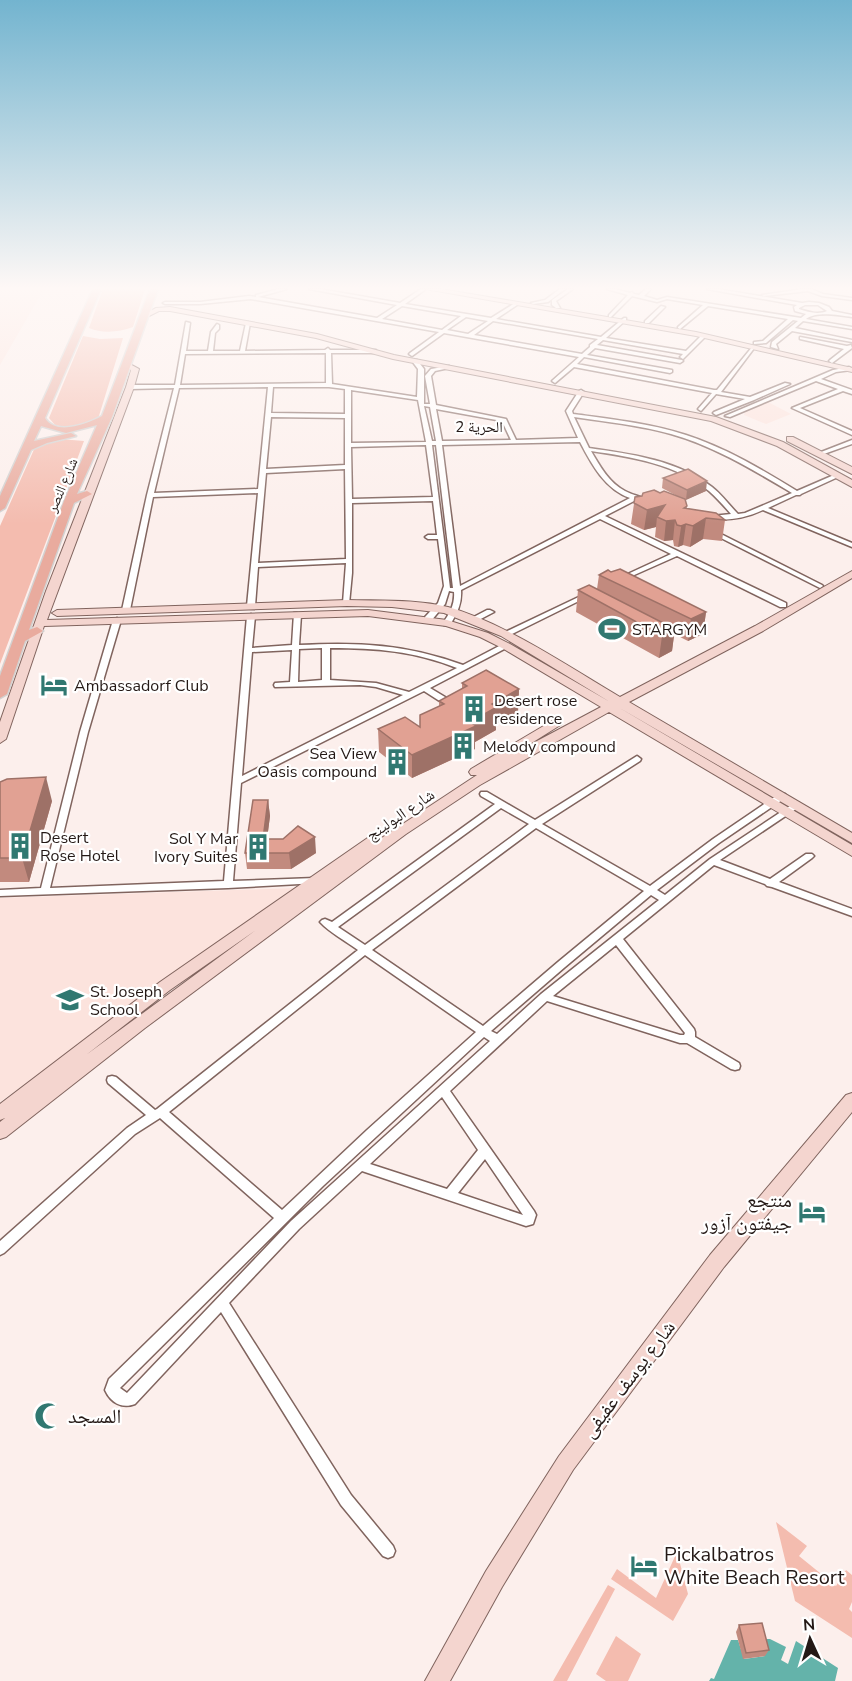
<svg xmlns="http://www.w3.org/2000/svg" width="852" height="1681" font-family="'Nunito Sans','Noto Naskh Arabic',sans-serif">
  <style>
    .built { fill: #fce3dd }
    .green { fill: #f4bcaf }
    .water { fill: #64b3aa }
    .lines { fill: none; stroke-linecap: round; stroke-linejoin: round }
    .street-casing { stroke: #80645e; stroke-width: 3 }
    .secondary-casing { stroke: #80645e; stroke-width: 2 }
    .primary-casing { stroke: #d3d1d0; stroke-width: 3 }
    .street { fill: #fff; fill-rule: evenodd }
    .secondary { fill: #f4d5cf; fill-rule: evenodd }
    .primary { fill: #e9ab9e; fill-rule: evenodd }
    .wall { fill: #c28a7e }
    .shaded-wall { fill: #9e7167 }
    .building { fill: #e1a193; stroke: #9e7167; stroke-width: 1.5 }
    .labels { text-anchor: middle; stroke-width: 4.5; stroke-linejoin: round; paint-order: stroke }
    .far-street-label { font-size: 14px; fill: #241916; stroke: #fff }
    .far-neighbourhood-label { font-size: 15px; fill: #241916; stroke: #fff }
    .poi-label { font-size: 16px; fill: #241916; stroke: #fff; text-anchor: start }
    .street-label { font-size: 16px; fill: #241916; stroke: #fff }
    .near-poi-label { font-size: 20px; fill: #241916; stroke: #fff; text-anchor: start }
    .near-street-label { font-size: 20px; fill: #241916; stroke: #fff }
  </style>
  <rect width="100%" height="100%" fill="#fcefec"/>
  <path class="built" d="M0,289H44L0,365Z
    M768,402L791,414L766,424L744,415L745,411Z
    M295,888L0,1102V898Z"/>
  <path class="green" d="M103,289H145L133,327C119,332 103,334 89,328Z
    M83,336L100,339L123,338L98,419C87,427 68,428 55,425L49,418Z
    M60,439L84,441L0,664V526L36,445Z
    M776,1522L807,1546L799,1556L836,1586L846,1570L852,1575V1602L849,1609L852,1612V1638L795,1601Z
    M677,1552L688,1594L673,1621L611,1579L617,1569L656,1598Z
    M608,1585L615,1589L567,1681H553Z
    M616,1636L641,1654L628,1681H606L596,1674Z"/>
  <path class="water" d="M762,1639H770L786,1647L781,1660L788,1664L796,1641L838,1668L835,1681H709L711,1678L714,1679L731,1640H738L744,1659L765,1656Z"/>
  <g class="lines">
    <defs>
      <path id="street" d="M279,289H287L258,297L377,318L397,305L309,289H320L400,303L421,289H426L405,304L491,318L515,303L517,305L496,319L601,337L624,318H626V320L606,338L686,351L702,335L706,336L683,359L680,357L683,354L603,340L597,345L682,360L683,361L680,363L595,348L587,355L672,370V372L670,373L584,357L577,364L714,390H717L753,346L755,347L721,392L750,397L785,383L790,384L754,400L716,415L713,413L714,412L745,399L716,394L701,411L698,409L712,393L574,367L555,383L552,381L553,380L579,357L444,333L412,356L409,354L410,353L439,332L251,299L200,304H165L163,303L165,302H200L249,296L256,297V295ZM402,306L461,316L442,330L382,319ZM466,317L488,321L468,334L447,330ZM493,321L598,339L590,345V347L582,354L474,335Z
        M560,289H565L548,302L533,304L531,303L545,300Z
        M568,289H573L556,301L560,308H556L552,305V300Z
        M607,289H615L630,293L632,292L634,294L639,295L646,289H651L644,296L657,300L667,297L801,318L806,314L795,311L794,307L797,305L707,289H718L802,303L809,302L819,303L829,307L832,311L852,315V317C839,315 816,311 806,319L852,327V329L803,321L795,328L852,340V342L792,331L776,344L778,349L771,347L772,342L798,321L793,320L766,343L754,344V342L763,341L788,319L708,306L680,329L678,328V327L703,305L667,299L657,302L632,296L611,317H609V315L628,295ZM805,305H818L827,311C818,315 808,312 799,309V308Z
        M803,289H811L823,294L852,298V300L822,296L808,291L764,296L762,295Z
        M661,306L665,307L649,323H645V321Z
        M186,322L190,323L186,351H208L211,332L217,324L219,325V329L215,333L213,351H240L246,323L248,322L250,323L245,351L325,350L328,348L330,350H376V352L374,353H331L332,384L417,397L418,369L412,361L417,360L424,369V404H430L425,376L431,369L449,366V368L435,371L431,376L436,405L506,419L516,440L578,438L566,411L579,391L581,390L584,392L572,411L573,414C611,419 649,423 686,435C726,448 761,469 797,491L834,475H838V477L801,494L800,495H796L768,508L852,543V547L763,510C746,518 729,521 710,519V517L712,516L731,514C724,506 717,498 709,491C676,464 632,457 591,451C600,466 609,483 625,491C632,495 640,496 647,500L644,502L636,500L605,516L786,603V607H780L677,556L623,580H619V578L671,554L600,519L461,590C462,604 457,613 450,625H444L443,623C450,613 455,604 454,592L449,591L445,604L431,621H425V617L438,603L444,586L438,539H428L425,537L428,535H437L433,501L352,503V573L349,604H345L343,603L346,563L258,567L255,606L251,608L247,606L258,493L153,497L130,610L129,612H123L122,610L147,495L174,388L130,389L127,387L130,385H175ZM326,353V383L180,385L185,354ZM268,387L258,489L154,493L179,388ZM273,387H329L345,389V414L271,413ZM351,390L418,400L426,442L351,443ZM424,406L430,407L436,441H432ZM436,409L502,421L511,440L442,441ZM271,417L345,418V465L266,469ZM574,417C606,422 639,425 671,434C714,446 753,470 792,493L745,513L738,514C729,505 722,495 712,487C677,460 631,454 589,448ZM580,442C592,465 605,489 630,498L460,586L442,445ZM426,445L433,497L352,499L351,447ZM432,445H436L453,588H450ZM345,469L346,559L258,563L266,473Z
        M800,337L847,346L851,345L852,348L832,363L829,361L830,360L844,349L800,339Z
        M849,367L851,368V370L836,372L821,379L852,390V394L843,391L800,408L852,431V435L792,408L838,389L816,381L730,417L725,416L833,370Z
        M852,440V444L821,455L816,454Z
        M717,532L822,585L823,586L820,588L818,587L715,535V533Z
        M587,593L589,594V596L508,636H505L501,634Z
        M487,610H490L494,612L475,622H469L468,620Z
        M294,613H297L301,615L299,645C359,642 406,644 463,665L503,644H506L510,646L430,688L455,703L456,705L455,707H449L424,691L241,783L233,881L315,878L318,879L320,881L318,883L228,888L0,896V890L41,888L80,732L113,620L117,618L121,620L88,732L50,888L224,881L247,616L251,614L255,616L252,648L292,645ZM322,648V680L298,682L299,649ZM330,648C377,648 413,651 457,668L409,692L376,683L330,680ZM292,650L290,682L275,683L274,685L275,687L360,685L376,687L403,695L242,776L252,652Z
        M637,756L641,759L640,761L542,824L650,886L713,839L779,794H785L786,796L785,798L719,843L657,890L665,895L710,859L796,802L799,803L800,805L799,807L720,860L770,879L806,854H812L814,856L812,858L779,882L852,909V916L772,887L767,886L765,884L714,865L623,939L694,1029L695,1032V1037L739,1063L740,1066L739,1069L735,1070L731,1069L687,1043H680L547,1001L450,1091L534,1211L536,1215L533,1224L526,1226L362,1171L299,1229L229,1303L351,1495L393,1546L395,1551L393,1556L388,1558L383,1556L341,1505L221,1312L135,1404C122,1409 111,1403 105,1390L109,1379L274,1218L160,1118L135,1134L4,1253L0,1255V1241L127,1128L146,1115L108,1083L107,1080L108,1077L112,1076L116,1077L155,1110L157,1109L358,950C346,941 330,933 320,922L322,920L325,919L332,922L495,804L481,796L480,794L481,792H487L535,820ZM501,808L529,824L365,945L338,927ZM536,828L644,891L558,962L483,1026L372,950ZM651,895L659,900L541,994L497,1034L491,1031L565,967ZM616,945L685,1033L684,1035H680L553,996ZM365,955L476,1032L367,1130L282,1210L169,1112ZM484,1037L490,1041L291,1221L127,1393L120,1388L323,1186ZM442,1097L478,1150L447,1189L370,1164ZM485,1159L523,1215L458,1193Z"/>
      <path id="secondary" d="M425,289H441L696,332L852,368V372L696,336Z
        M170,307L317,334L394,355L716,417L783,442L852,480V487L777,446L711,421L393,359L316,338L170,311H159L145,318L141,316L156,308Z
        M128,363L139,369L134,387L47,620L368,610L447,620L488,633L510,644L610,702L501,636L444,613L392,607L347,606L57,616L52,613L57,610L347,600C380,601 416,599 448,607C505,623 569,667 620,697L755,626L852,571V578L763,631L629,702L852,833V843L618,707L852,845V856L609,712L480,785L406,834L145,1028L6,1137L0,1139V1122L5,1118L0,1120V1104L160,982L369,837L374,836L380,839L477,775H471L469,772L471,769L552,721L556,720L562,724L522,749L601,707L502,648L480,637L446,626L368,616L44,626L6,739L0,743V722L46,591L126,387L131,370L124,365ZM256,930L86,1055L170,990Z
        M787,437H793L852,467V474L787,441Z
        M852,1093V1112L724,1267L573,1470L502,1587L450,1681H425L486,1571L559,1456L710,1255L846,1095Z"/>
      <path id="primary" d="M93,289H101L45,418C56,436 87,424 102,416L150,289H158L112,417L77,494L87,491L92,494L74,503L29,630L37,627L43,631L25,641L7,694L0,698V676L64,501L97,425L66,433L41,426L34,441L71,433L76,436L47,443L31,450L5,508L0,511V496Z"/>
    </defs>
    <use href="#street" class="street-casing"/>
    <use href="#secondary" class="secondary-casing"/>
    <use href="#primary" class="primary-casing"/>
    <use href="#street" class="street"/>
    <use href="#secondary" class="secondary"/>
    <use href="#primary" class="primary"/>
  </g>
  <path class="wall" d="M663,478L706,491L685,500L686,509L725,520L722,541L703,539L690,547L683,545L678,547L674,546L673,540L664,541L655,537L656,527L644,530L631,524L635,497L660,493L677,496L662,488Z
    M599,575L706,612L703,634L688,641L674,634L672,651L659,658L576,612L578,590L597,589Z
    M462,683L519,689L518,712L496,724V730L475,742V749L412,778L379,752L378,729L420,727L439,706V701L462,689Z
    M0,782L52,801L29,882H0Z
    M268,800L270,816L267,839L316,853L291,869H247L245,853Z
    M739,1625L769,1650L765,1656L743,1659L736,1632Z"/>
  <path class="shaded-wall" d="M707,481L706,491L686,500L687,490Z
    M665,505L657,517L656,527L644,530L647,510Z
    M687,506L684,525L686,524L683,545L678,547L684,508Z
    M706,518L703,539L690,547L693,526Z
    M675,520L673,540L664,541L666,521Z
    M706,612L703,634L688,641L691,619Z
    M675,629L672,651L659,658L662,636Z
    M519,689L518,712L496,724V730L475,742V749L412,778V755L470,722L492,704Z
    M46,777L52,801L29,882L22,858Z
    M268,800L270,816L265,855L263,839Z
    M315,837L316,853L291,869L289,853Z"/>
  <path class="building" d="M688,469L707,481L687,490L663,478Z
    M654,490L660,493L664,491L685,499L687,506L684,508L716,513L725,520L706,518L693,526L686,524L681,526L677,525L675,520L666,521L657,517L665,505L647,510L634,503L635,497L642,496L643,493Z
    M620,569L706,612L691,619L599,575L608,570L611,572Z
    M589,585L675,629L662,636L578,590Z
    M486,670L519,689L492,704L497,707L470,722L476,726L412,755L378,729L405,717L420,727V715L444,704L439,701L467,686L462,683Z
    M46,777L22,858H0V782L7,779Z
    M253,800H268L263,839H283L298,826L315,837L289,853H245Z
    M762,1623L769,1650L746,1653L739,1625Z"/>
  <linearGradient id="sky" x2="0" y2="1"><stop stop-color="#73b4cf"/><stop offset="0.55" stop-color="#fef8f6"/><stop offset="1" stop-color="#fef8f6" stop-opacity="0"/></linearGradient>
  <rect width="852" height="524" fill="url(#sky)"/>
  <defs>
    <symbol id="stadium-bare" viewBox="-9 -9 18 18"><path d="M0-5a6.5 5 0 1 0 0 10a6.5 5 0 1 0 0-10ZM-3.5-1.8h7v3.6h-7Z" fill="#307871" stroke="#fff" stroke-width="2.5" paint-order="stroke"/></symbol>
    <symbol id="hotel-bare" viewBox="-9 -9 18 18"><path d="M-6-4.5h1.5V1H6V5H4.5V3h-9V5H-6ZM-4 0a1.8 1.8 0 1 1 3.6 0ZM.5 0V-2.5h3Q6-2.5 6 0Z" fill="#307871" stroke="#fff" stroke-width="2.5" paint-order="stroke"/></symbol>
    <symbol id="building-bare" viewBox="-9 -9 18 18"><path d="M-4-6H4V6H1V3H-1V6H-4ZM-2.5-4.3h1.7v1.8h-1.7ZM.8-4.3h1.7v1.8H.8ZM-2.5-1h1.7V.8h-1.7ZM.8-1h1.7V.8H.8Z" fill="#307871" stroke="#fff" stroke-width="2.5" paint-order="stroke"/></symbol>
    <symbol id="school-bare" viewBox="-9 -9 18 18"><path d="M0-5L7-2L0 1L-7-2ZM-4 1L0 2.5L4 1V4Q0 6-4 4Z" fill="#307871" stroke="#fff" stroke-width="2.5" paint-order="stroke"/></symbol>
    <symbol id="mosque-bare" viewBox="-9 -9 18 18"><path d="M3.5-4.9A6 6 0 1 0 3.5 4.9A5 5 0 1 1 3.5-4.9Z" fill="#307871" stroke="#fff" stroke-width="2.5" paint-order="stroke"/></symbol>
  </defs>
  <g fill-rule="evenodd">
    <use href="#stadium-bare" x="593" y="610" width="38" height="38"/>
    <use href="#hotel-bare" x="35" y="666" width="38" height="38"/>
    <use href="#building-bare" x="455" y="690" width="38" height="38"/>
    <use href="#building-bare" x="444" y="727" width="38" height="38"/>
    <use href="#building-bare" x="378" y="743" width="38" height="38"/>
    <use href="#building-bare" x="1" y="827" width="38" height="38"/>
    <use href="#building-bare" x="239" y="828" width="38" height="38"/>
    <use href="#school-bare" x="51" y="981" width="38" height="38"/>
    <use href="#hotel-bare" x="793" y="1193" width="38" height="38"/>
    <use href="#mosque-bare" x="29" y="1397" width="38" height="38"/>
    <use href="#hotel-bare" x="625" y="1547" width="38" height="38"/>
  </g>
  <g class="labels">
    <g class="far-street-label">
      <text transform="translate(62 485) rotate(-67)" y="5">شارع النصر</text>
    </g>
    <g class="far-neighbourhood-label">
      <text x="479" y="432">الحرية 2</text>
    </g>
    <g class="poi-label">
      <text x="632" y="635">STARGYM</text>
      <text x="74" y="691">Ambassadorf Club</text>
      <text x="494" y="706">Desert rose<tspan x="494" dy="18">residence</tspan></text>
      <text x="483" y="752">Melody compound</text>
      <text x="377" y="759" text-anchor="end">Sea View<tspan x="377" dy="18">Oasis compound</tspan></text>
      <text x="40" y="843">Desert<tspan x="40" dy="18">Rose Hotel</tspan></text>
      <text x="238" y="844" text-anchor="end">Sol Y Mar<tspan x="238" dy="18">Ivory Suites</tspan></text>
      <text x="90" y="997">St. Joseph<tspan x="90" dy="18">School</tspan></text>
    </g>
    <g class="street-label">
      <text transform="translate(400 814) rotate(-34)" y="6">شارع البولينج</text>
    </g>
    <g class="near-poi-label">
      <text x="792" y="1207" text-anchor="end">منتجع<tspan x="792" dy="23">جيفتون آزور</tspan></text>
      <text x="68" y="1423">المسجد</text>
      <text x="664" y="1561">Pickalbatros<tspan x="664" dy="23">White Beach Resort</tspan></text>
    </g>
    <g class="near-street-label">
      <text transform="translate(628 1379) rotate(-53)" y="7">شارع يوسف عفيفى</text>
    </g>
  </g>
  <g transform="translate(810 1639) rotate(356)" stroke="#ffffff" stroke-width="4.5" paint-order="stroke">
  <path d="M0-4.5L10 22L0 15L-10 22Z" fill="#241916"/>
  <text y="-9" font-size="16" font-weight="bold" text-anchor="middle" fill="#241916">N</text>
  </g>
</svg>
